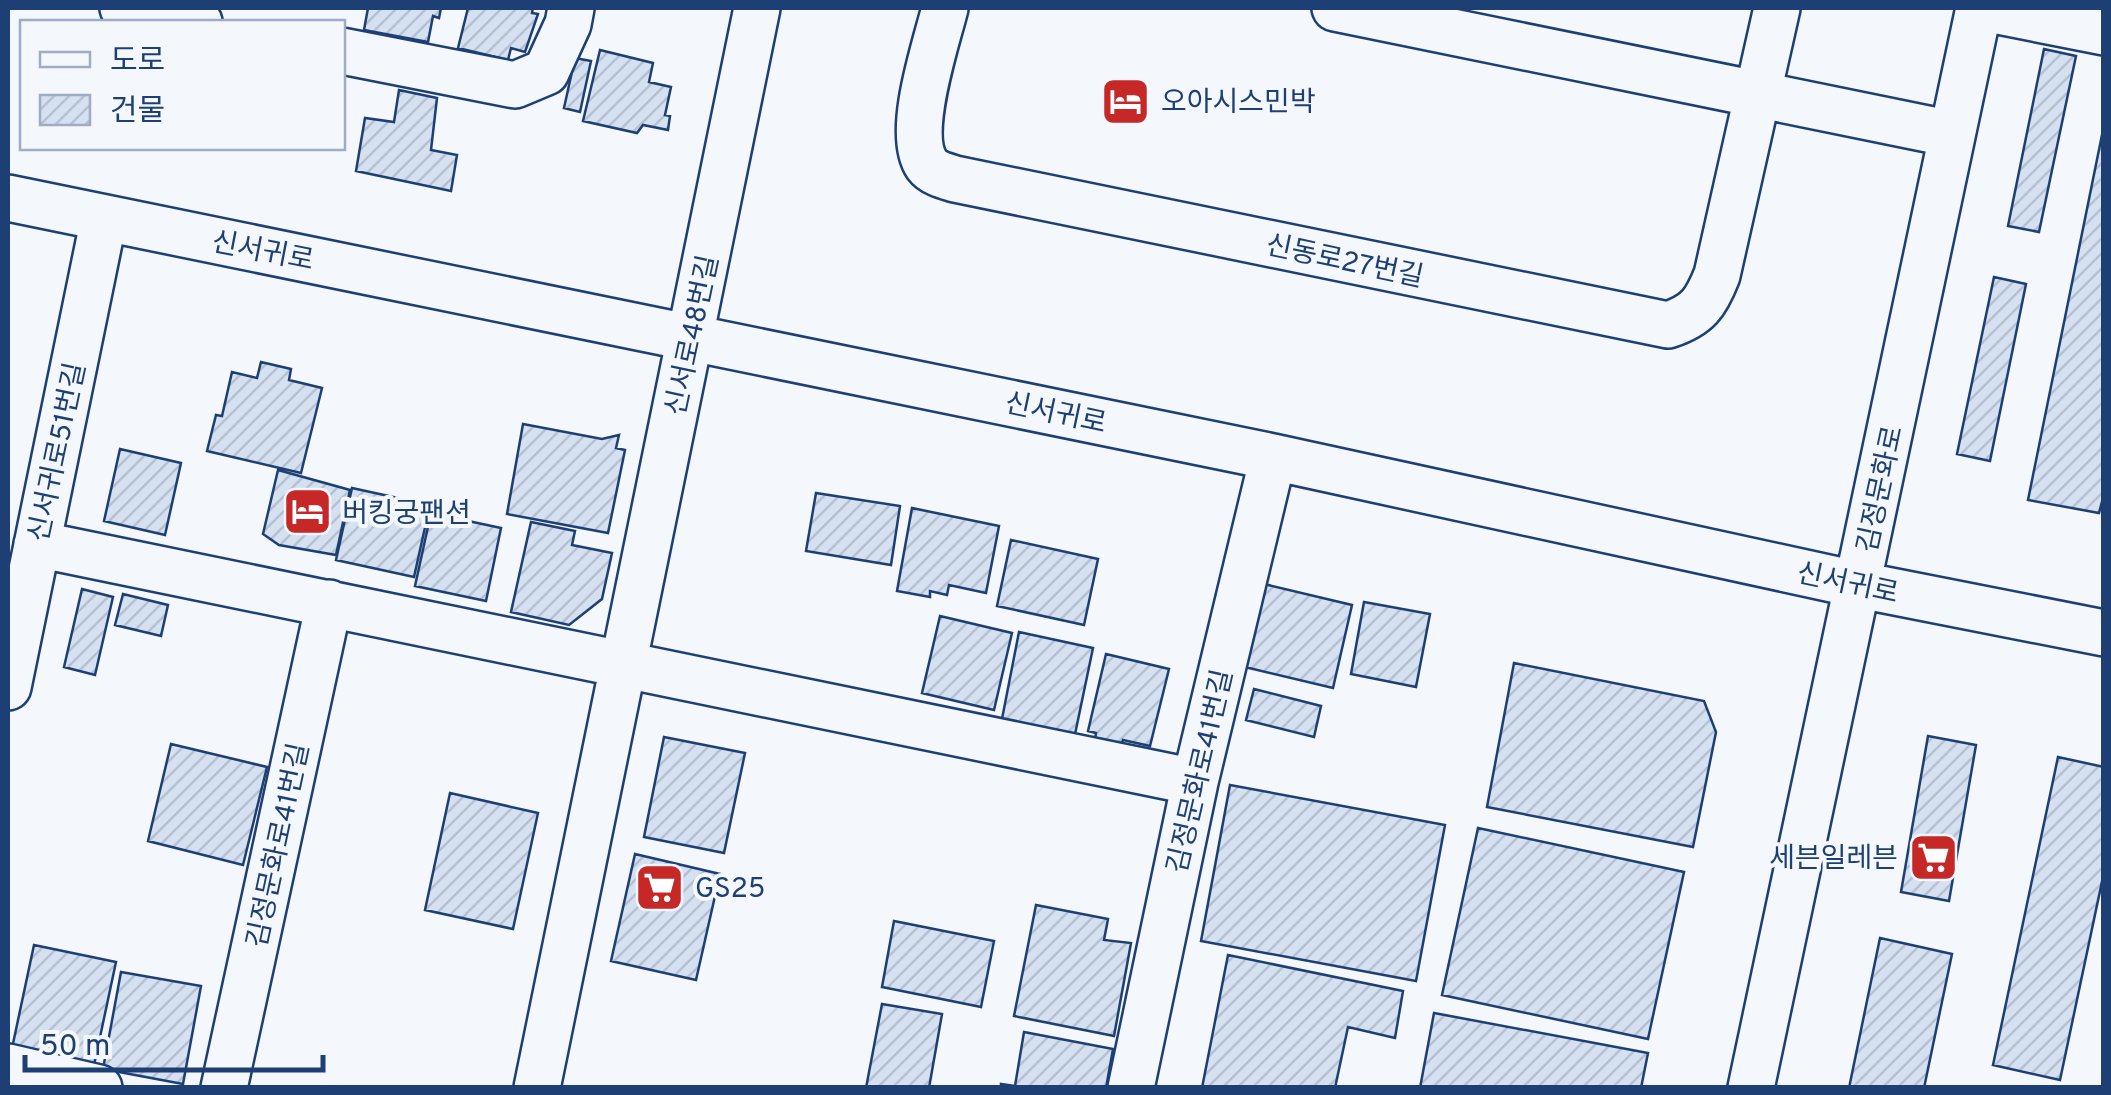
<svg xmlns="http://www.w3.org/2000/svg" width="2111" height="1095" font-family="Overpass,'Noto Sans KR',sans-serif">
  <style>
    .building { fill: url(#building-hatch); stroke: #1d3f73; stroke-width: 2.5 }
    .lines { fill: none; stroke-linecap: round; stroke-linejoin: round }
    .minor-casing { stroke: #1d3f73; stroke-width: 50 }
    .minor { stroke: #f4f7fb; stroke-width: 45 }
    .labels { text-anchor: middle; stroke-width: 8; stroke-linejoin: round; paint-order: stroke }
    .poi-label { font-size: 28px; fill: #1d3f73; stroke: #f4f7fb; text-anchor: start }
    .street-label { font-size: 28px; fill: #1d3f73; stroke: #f4f7fb }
  </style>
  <defs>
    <pattern id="building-hatch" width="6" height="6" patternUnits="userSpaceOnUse" patternTransform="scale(2.5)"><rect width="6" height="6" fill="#d5e0f0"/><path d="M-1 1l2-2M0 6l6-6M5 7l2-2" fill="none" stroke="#b6c1d1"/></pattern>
  </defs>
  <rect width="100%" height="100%" fill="#f4f7fb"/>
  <path class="building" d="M368,8H441L439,18L433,16L428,42L364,30Z
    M468,8H533L532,13L538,14L525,52L511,48L508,60L458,48Z
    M2044,49L2076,56L2039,232L2008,226Z
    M600,50L653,63L649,82L671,87L665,115L670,116L668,130L643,125L637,133L583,121Z
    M575,58L591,61L580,112L564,108Z
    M399,90L437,98L431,150L457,155L451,191L356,171L365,118L394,122Z
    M2104,125V494L2099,513L2028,500Z
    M1994,277L2026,284L1990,461L1957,454Z
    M261,362L291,369L289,380L322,388L301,473L207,451L216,415L222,416L232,372L257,378Z
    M523,424L602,439L619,435L616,448L625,450L608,533L507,514Z
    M120,449L181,463L165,535L104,521Z
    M278,470L350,490L336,555L279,545L263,534Z
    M352,488L430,505L414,577L336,560Z
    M816,493L900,506L891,565L806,551Z
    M912,508L999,526L986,593L949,585L947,595L930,591V597L897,591Z
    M431,513L501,528L486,601L415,586Z
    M531,522L575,531L572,545L612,553L602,599L569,625L511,612Z
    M1011,540L1098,559L1084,625L997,606Z
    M1264,584L1352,605L1333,688L1245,667Z
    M82,589L113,597L95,675L64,667Z
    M123,594L168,605L161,636L115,625Z
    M1364,602L1430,614L1416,687L1351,674Z
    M940,616L1012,633L994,710L922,693Z
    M1019,632L1093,648L1074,739L1001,724Z
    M1106,654L1169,669L1150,746L1123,740L1121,746L1095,739L1096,733L1088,731Z
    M1514,663L1704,701L1716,732L1693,847L1487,807Z
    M1254,689L1321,706L1314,737L1246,720Z
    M1928,736L1976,745L1949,901L1901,892Z
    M664,737L745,753L724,853L644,837Z
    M171,744L267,767L243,865L148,841Z
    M2058,757L2104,767V872L2060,1080L1993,1065Z
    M1230,785L1445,825L1416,981L1201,941Z
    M450,793L538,813L513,929L425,910Z
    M1478,828L1684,872L1648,1039L1442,995Z
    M635,854L720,874L696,980L611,961Z
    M1036,905L1108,919L1104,940L1131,943L1114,1036L1014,1016Z
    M894,921L994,941L981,1007L882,987Z
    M1880,938L1952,954L1924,1088H1849Z
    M34,945L116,962L93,1070L11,1053Z
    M1228,955L1403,991L1395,1038L1348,1027L1335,1088H1202Z
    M121,972L201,986L183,1084L103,1069Z
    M882,1004L942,1014L929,1088H866Z
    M1434,1013L1648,1053L1641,1088H1420Z
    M1024,1032L1113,1049L1106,1088H1001V1084L1015,1086Z"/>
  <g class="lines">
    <defs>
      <path id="minor" d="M123,8L199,22
        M945,8C936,44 905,133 927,165C933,173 945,176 955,179L1668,325C1698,315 1706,303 1717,275L1777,8
        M1335,8L1952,134
        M1983,8L2104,32
        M342,51L515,85L546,72L568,24L571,8
        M8,198L1273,457L1860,585L2104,633
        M37,544L1195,782
        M8,687L104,218
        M8,1067L99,1088
        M224,1088L329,603
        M537,1088L757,8
        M1131,1088L1195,782L1273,457
        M1751,1088L1979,8"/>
    </defs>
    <use href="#minor" class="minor-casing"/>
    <use href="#minor" class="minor"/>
  </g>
  <defs>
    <symbol id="hotel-square" viewBox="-11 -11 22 22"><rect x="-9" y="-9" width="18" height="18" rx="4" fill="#c62828" stroke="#f4f7fb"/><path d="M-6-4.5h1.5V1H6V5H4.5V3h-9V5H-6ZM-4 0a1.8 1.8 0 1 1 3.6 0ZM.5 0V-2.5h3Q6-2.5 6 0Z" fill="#fff"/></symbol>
    <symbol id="supermarket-square" viewBox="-11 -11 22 22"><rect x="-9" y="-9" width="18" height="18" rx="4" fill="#c62828" stroke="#f4f7fb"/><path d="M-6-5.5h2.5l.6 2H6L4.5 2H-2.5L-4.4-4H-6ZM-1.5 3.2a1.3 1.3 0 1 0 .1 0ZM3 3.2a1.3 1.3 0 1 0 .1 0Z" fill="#fff"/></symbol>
  </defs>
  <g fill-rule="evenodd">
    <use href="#hotel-square" x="1098" y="74" width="55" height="55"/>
    <use href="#hotel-square" x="280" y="484" width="55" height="55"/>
    <use href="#supermarket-square" x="1906" y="830" width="55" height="55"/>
    <use href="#supermarket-square" x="632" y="860" width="55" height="55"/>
  </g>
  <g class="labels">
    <g class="poi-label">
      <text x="1161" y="111">오아시스민박</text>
      <text x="342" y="522">버킹궁팬션</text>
      <text x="1898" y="867" text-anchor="end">세븐일레븐</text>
      <text x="695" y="897">GS25</text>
    </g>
    <g class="street-label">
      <text transform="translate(263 250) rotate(11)" y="10">신서귀로</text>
      <text transform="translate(1345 260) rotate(12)" y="10">신동로27번길</text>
      <text transform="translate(691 335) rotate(-78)" y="10">신서로48번길</text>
      <text transform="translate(1056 412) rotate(12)" y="10">신서귀로</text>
      <text transform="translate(56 452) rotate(-78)" y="10">신서귀로51번길</text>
      <text transform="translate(1879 489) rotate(-78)" y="10">김정문화로</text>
      <text transform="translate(1848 582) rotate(12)" y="10">신서귀로</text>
      <text transform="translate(1199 771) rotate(-77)" y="10">김정문화로41번길</text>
      <text transform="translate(277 845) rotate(-78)" y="10">김정문화로41번길</text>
    </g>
  </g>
  <rect width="2111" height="1095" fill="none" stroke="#1d3f73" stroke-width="20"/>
  <rect x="20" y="20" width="325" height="130" fill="#f4f7fb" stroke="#9eadc5" stroke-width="2.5"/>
  <rect x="40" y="52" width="50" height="15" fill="#f4f7fb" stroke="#9eadc5" stroke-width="2.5"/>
  <text x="110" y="70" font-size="30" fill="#1d3f73">도로</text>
  <rect x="40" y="95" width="50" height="30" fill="url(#building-hatch)" stroke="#9eadc5" stroke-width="2.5"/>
  <text x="110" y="120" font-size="30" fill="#1d3f73">건물</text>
  <path d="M25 1055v15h298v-15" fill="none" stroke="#1d3f73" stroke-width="5"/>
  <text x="40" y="1055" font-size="30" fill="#1d3f73" stroke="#f4f7fb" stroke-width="8" paint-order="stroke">50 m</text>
</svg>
